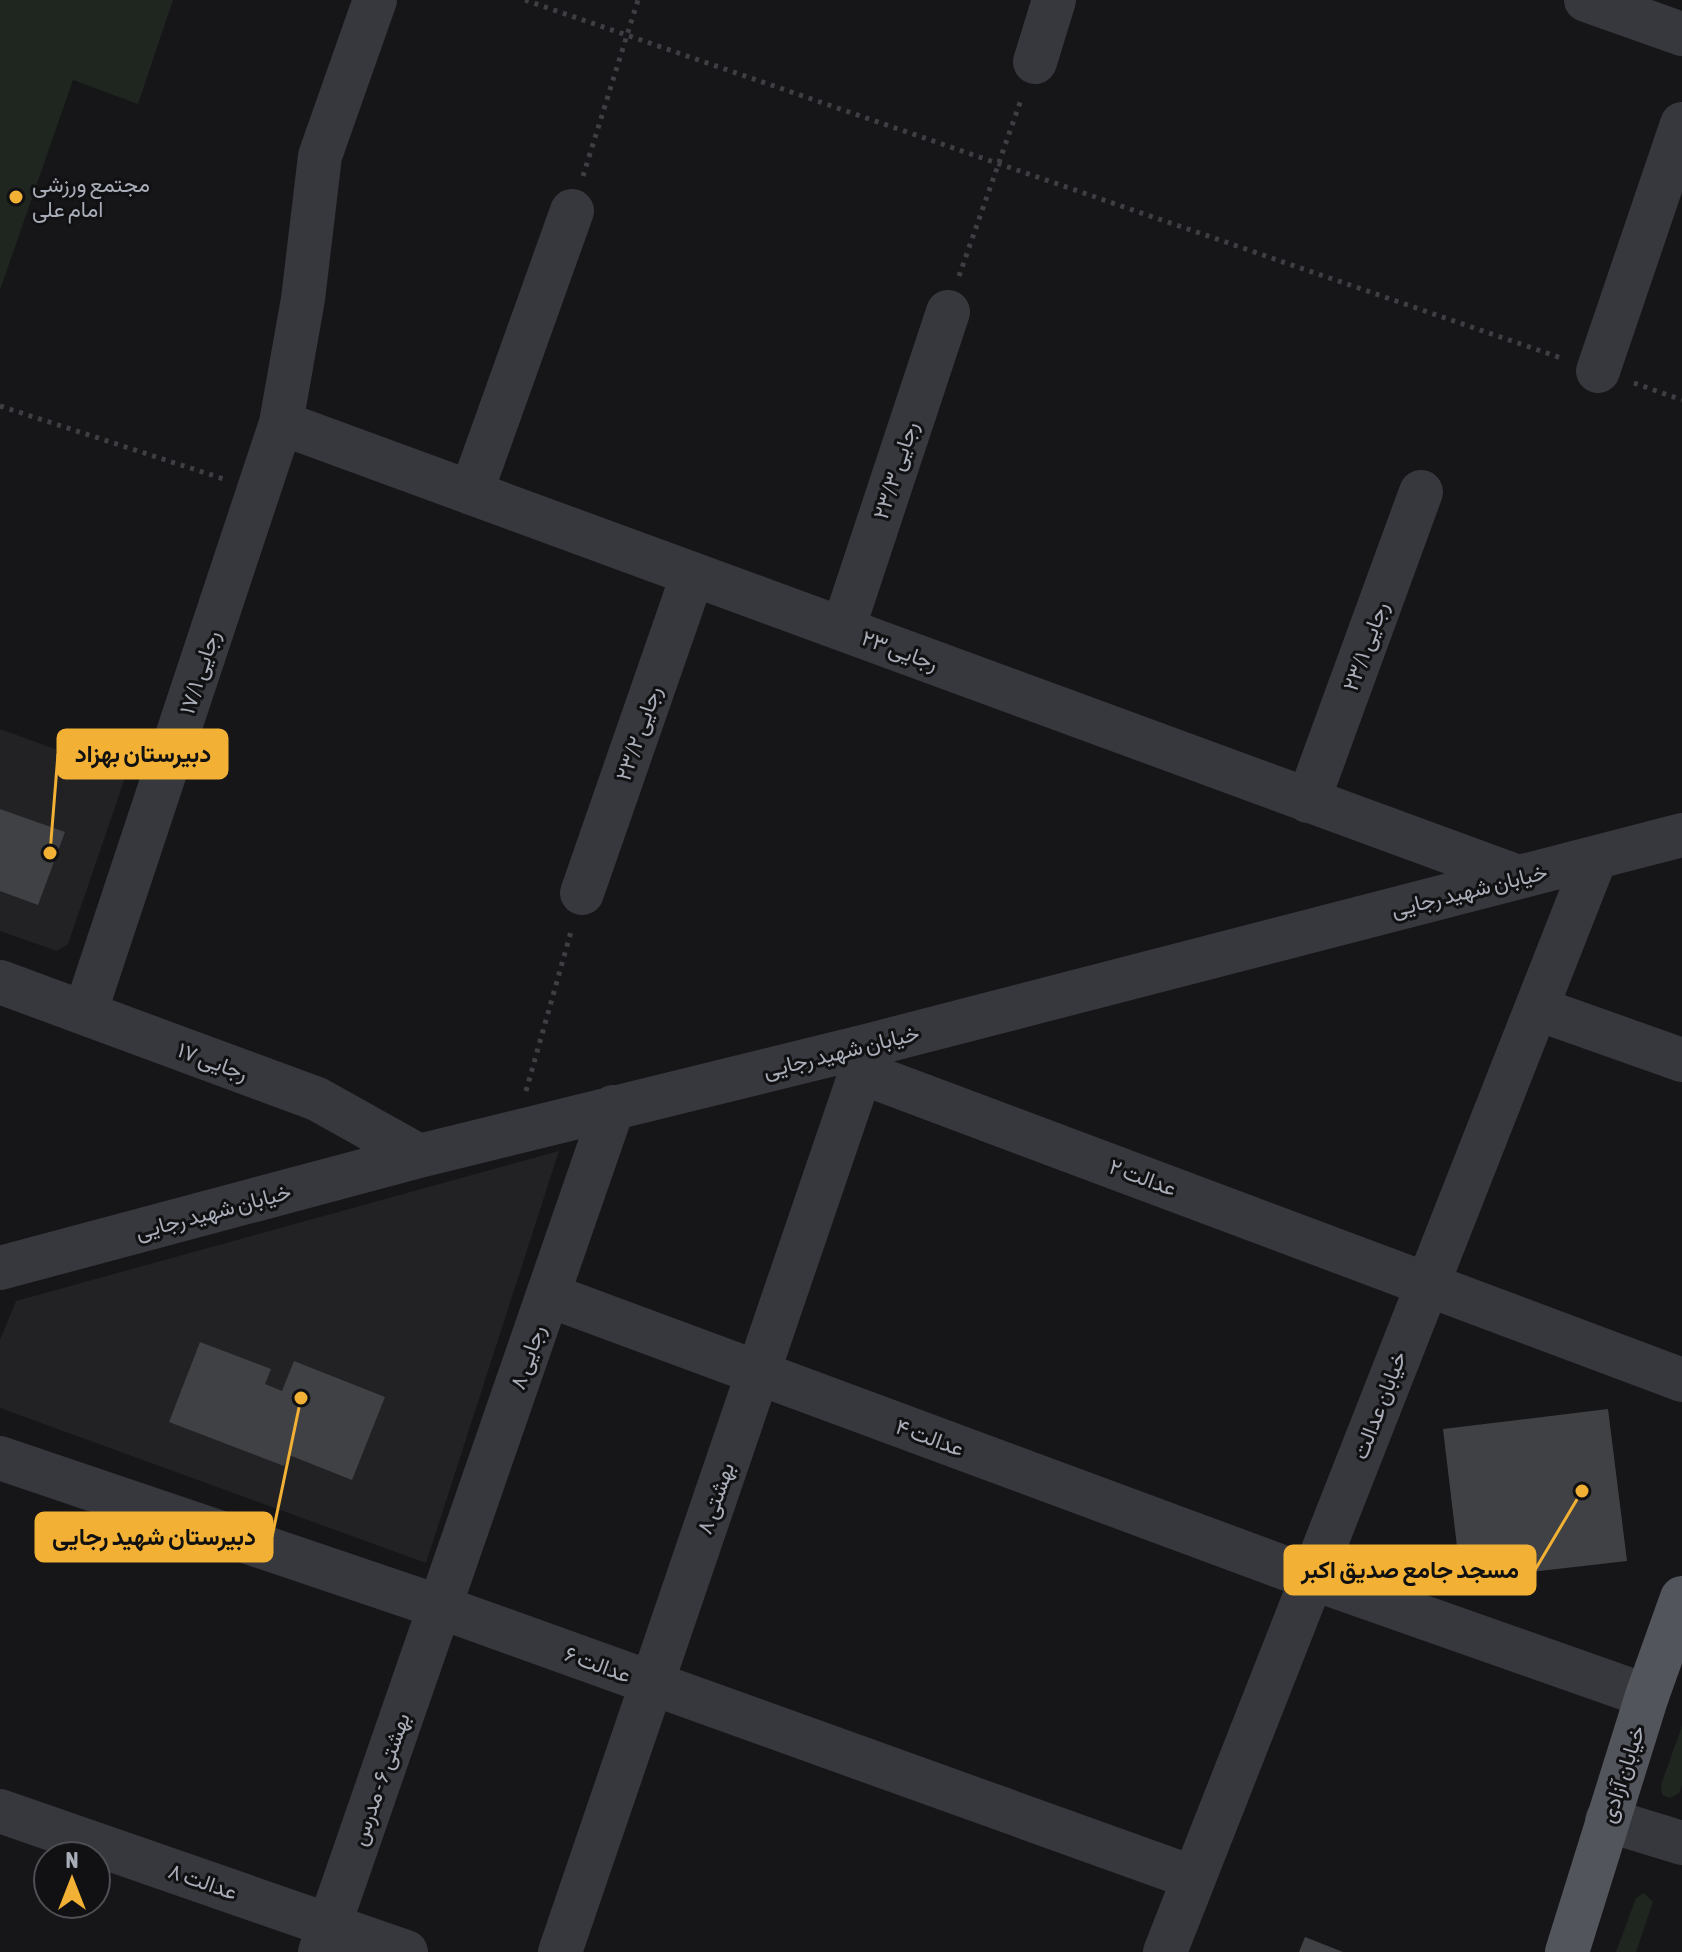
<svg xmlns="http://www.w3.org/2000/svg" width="1682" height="1952" font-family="'Asap Condensed',Vazirmatn,sans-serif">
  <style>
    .built { fill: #222225 }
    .green { fill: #1e261f }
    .building { fill: #404145 }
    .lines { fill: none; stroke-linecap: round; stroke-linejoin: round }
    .path { stroke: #3d3f44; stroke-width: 5; stroke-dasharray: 4 6; stroke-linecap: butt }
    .minor { stroke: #37383d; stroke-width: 44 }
    .major { stroke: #53555c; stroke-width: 44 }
    .poi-dot { fill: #f2b134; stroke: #111113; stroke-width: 3 }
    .labels { text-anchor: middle; stroke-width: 6; stroke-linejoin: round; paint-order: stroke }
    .poi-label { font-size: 22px; fill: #a8adb8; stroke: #111113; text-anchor: start }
    .street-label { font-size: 22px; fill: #a8adb8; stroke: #111113 }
    .leader { fill: none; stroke: #f2b134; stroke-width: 3 }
    .callout-dot { fill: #f2b134; stroke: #111113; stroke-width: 3 }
    .callout { fill: #f2b134; stroke: #f2b134; stroke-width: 3 }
    .callout-label { font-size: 24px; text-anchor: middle; font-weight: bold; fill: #111 }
  </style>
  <rect width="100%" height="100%" fill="#161618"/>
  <path class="built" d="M0,729L126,775L68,944L57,951L0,931Z
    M559,1151L426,1563L0,1408V1340L16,1301Z"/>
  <path class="green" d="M0,0H173L138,104L73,80L0,290Z
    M1682,1726V1785L1679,1793L1670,1798L1662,1795L1661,1785Z
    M1644,1893L1653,1902L1636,1952H1616L1636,1898Z"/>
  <path class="building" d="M0,809L65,832L38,905L0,891Z
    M200,1342L271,1369L265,1384L282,1391L294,1361L385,1397L352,1480L289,1455L284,1466L169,1422Z
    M1608,1409L1627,1561L1461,1580L1443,1429Z
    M1305,1937L1343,1952H1299Z"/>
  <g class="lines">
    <path class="path" d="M525,0L1564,359
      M583,176L638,0
      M959,276L1022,97
      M1634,383L1682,400
      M0,406L224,479
      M526,1091L572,928"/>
    <path class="minor" d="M1586,0L1682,34
      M1035,62L1054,0
      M1598,371L1682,124
      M281,423L1518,877
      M471,493L572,211
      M843,629L948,312
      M1308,801L1421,492
      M582,893L693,574
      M0,982L317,1099L419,1156
      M1538,1009L1682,1060
      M85,1013L281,423L303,299L320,156L375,0
      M860,1072L1682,1380
      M0,1268L419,1156L870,1045L1682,835
      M548,1295L1312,1578L1647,1696
      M0,1458L440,1607L1194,1878
      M0,1811L406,1952
      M1607,1820L1682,1843
      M320,1952L613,1107
      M560,1952L870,1045
      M1165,1952L1595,859"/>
    <path class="major" d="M1567,1952L1647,1696L1682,1598"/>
  </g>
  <circle class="poi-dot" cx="16" cy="197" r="8"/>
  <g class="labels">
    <g class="poi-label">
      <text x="32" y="192">مجتمع ورزشی<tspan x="32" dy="25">امام علی</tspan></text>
    </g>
    <g class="street-label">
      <text transform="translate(895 470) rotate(-72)" y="8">رجایی ۲۳/۳</text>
      <text transform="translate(1365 646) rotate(-70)" y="8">رجایی ۲۳/۱</text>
      <text transform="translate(900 650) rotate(20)" y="8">رجایی ۲۳</text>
      <text transform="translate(199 672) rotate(-72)" y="8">رجایی ۱۷/۱</text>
      <text transform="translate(638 733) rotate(-71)" y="8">رجایی ۲۳/۲</text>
      <text transform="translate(1469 890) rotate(-14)" y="8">خیابان شهید رجایی</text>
      <text transform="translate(841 1051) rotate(-14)" y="8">خیابان شهید رجایی</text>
      <text transform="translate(213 1061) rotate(20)" y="8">رجایی ۱۷</text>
      <text transform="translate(1143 1177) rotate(20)" y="8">عدالت ۲</text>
      <text transform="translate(213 1211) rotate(-15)" y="8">خیابان شهید رجایی</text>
      <text transform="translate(527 1357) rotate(-71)" y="8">رجایی ۸</text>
      <text transform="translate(1379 1405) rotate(-69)" y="8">خیابان عدالت</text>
      <text transform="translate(930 1437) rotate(20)" y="8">عدالت ۴</text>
      <text transform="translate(715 1498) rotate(-71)" y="8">بهشتی ۸</text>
      <text transform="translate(598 1664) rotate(20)" y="8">عدالت ۶</text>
      <text transform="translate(1622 1774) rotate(-72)" y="8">خیابان آزادی</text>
      <text transform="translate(380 1779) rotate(-71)" y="8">بهشتی ۶ - مدرس</text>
      <text transform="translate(203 1881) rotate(19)" y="8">عدالت ۸</text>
    </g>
  </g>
  <path class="leader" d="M50 853L58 754M301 1398L272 1537M1582 1491L1535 1570"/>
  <g class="callout-dot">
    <circle cx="50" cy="853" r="8"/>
    <circle cx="301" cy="1398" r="8"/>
    <circle cx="1582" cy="1491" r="8"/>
  </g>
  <g class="callout">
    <rect x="58" y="730" width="169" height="48" rx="8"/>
    <rect x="36" y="1513" width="236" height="48" rx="8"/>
    <rect x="1285" y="1546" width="250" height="48" rx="8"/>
  </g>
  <g class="callout-label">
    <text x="143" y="762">دبیرستان بهزاد</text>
    <text x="154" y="1545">دبیرستان شهید رجایی</text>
    <text x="1410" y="1578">مسجد جامع صدیق اکبر</text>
  </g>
  <g transform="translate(72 1880)"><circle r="38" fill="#111113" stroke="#4d4f55" stroke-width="2"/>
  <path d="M0-6L14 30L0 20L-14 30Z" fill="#f2b134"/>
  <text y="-12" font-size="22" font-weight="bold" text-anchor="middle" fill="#a8adb8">N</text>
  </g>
</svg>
